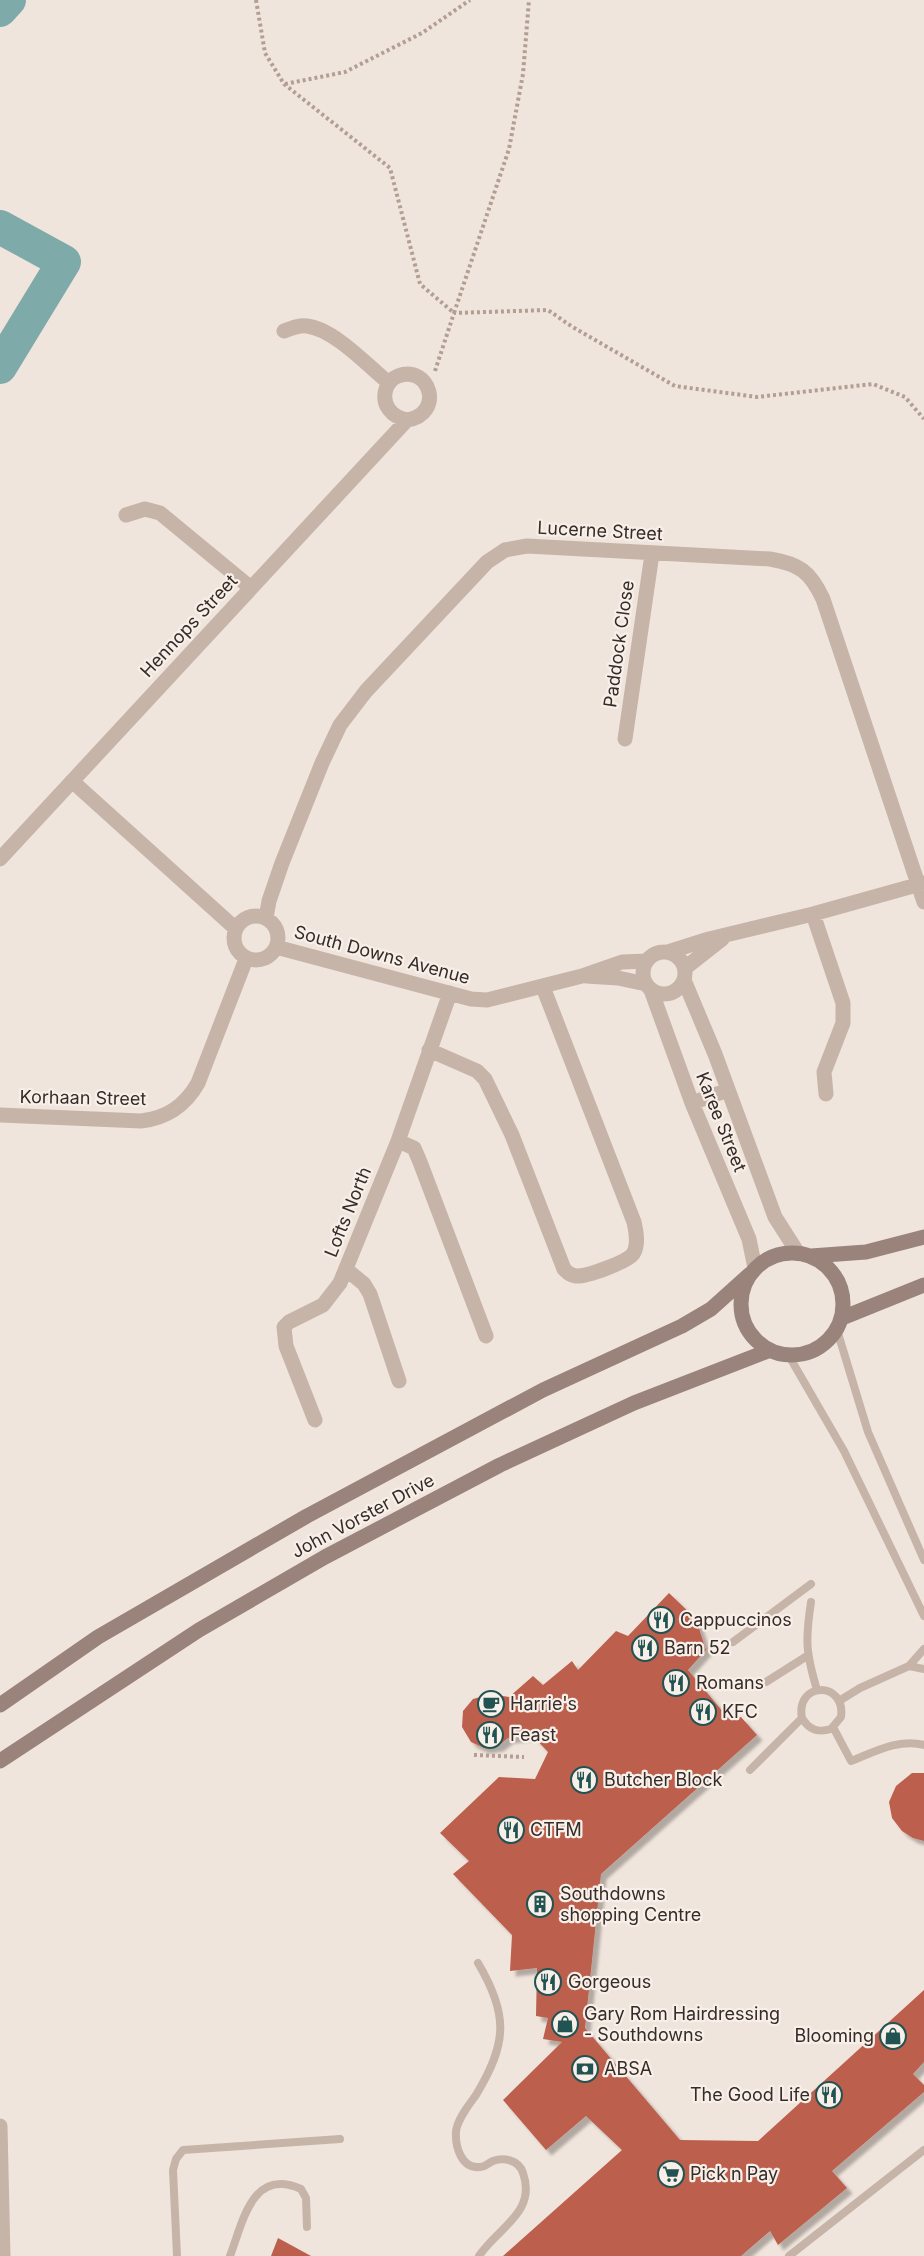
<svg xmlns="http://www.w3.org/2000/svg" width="924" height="2256" font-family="Inter,sans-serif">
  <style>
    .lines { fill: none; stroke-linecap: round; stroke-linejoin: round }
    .river { stroke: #7eaba9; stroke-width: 34 }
    .building { fill: #bc5f4e; filter: url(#shadow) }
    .path { stroke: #b39e94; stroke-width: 4; stroke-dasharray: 3 3; stroke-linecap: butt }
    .lane { stroke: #c7b4a9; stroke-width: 8 }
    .street { stroke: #c7b4a9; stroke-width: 15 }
    .secondary { stroke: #9a837b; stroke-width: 15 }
    .labels { text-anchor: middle; stroke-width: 4.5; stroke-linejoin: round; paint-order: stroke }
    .street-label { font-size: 18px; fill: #352b28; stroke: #f8efe8 }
    .poi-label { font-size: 18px; fill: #352b28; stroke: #f8efe8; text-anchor: start }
  </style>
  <defs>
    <filter id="shadow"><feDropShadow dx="5.5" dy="5.5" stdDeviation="1.5" flood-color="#0004"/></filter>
  </defs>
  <rect width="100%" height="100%" fill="#f0e5dc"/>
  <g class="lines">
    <path class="river" d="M0,10L9,0
      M0,227L64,262L0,367"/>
  </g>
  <path class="building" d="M669,1593L696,1619L706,1650L688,1670L729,1719L741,1717L757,1735L601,1874L585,2028L680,2140L758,2141L924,1990V2062L913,2074L924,2085V2092L832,2171L847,2188L778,2245L770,2231L741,2256H503L622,2150L586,2116L546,2150L503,2100L562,2042L543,2039L548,2018L536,2016L537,1968L510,1971L512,1935L453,1874L469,1861L440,1833L499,1777L535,1779L548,1752L532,1735L508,1738L498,1746L484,1748L471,1742L462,1727L463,1711L473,1699L491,1694L509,1697L533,1676L543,1685L572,1661L578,1670L616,1631L628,1636Z
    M912,1773H924V1841L913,1838L902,1831L892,1818L889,1802L896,1786Z
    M278,2238L311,2256H271Z"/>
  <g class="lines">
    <path class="path" d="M256,0L265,53L284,84L390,168L420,284L454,313L509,149L523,74L529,0
      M285,84L345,72L422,33L470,0
      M435,371L454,313L548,310L571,326L675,386L757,397L873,384L905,397L924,419
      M474,1755L524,1757"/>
    <path class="lane" d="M837,1330L868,1432L924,1560
      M789,1356L844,1451L924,1616
      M811,1602C805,1641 806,1653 817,1690
      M733,1642L811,1584
      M909,1666L924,1669
      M766,1682L807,1656
      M839,1701L860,1688L909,1666L924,1649
      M833,1727L851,1761C874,1752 900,1738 924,1745
      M750,1770L802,1718C795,1681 846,1681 841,1717L831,1729C818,1733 809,1730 802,1718
      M478,1963C509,2015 507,2044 476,2095C469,2105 458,2118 456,2131C455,2146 461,2169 480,2167C485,2167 488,2163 493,2161C504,2157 519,2160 523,2173C537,2213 497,2228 479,2256
      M177,2256L173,2170L176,2159L183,2150L340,2139
      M230,2256C243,2222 252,2167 301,2189L306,2198L307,2227
      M789,2256L924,2150"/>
    <path class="street" d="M284,331C292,328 299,325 307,326C334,329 368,366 389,383
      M126,515L145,509L160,513L251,588
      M625,739L652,554
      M72,781L236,929
      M0,859L407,420C445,414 430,364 398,376C393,378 388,383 386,389C381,405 392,417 407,420
      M813,914L843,1003V1023L824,1072L826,1094
      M234 938a22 22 0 1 1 44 0a22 22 0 1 1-44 0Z
      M266,918L269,901L282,863L322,763L340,725L366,691L487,562L505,550L527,546L770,559C799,564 810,571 823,599L924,902
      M276,947L471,999L487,1000L582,976L622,962L647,961
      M643 973a21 21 0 1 1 42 0a21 21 0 1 1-42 0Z
      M668,952L709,939L813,914L924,883
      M685,968L722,939
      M586,976L618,978L646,984
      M684,980L715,1054L775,1217L798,1253
      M651,990L692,1103L749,1239L755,1268
      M429,1050L477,1071L485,1079L512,1135L564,1269C568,1273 570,1275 576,1276C586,1277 627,1262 633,1254C639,1245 636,1231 634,1222L543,987
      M692,1103L728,1090
      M0,1115L141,1121C167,1118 185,1106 198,1083L246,959
      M398,1141L414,1148L420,1162L486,1336
      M347,1270L364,1284L370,1294L399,1381
      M315,1420L286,1346L284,1327L289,1322L323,1305L340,1283L398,1141L450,993
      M0,2126L3,2256"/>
    <path class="secondary" d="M741 1304a51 51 0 1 1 102 0a51 51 0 1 1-102 0Z
      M811,1256L866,1252L924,1237
      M842,1318L924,1285
      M0,1705L98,1637L307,1516L543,1390L682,1326L711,1309L750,1274
      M0,1761L199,1630L325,1557L500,1465L634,1403L768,1351"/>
  </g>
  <defs>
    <symbol id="restaurant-ring" viewBox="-11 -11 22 22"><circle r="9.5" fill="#f8efe8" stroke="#215352" stroke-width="1.5"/><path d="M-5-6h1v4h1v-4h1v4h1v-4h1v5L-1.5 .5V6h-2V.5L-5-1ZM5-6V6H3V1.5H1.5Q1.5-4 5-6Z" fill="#215352"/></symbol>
    <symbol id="cafe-ring" viewBox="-11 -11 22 22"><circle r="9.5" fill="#f8efe8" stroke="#215352" stroke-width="1.5"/><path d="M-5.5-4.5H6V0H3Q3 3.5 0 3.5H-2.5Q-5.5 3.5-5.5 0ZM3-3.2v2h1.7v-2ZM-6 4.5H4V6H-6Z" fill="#215352"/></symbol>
    <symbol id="building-ring" viewBox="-11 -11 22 22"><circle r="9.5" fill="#f8efe8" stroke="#215352" stroke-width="1.5"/><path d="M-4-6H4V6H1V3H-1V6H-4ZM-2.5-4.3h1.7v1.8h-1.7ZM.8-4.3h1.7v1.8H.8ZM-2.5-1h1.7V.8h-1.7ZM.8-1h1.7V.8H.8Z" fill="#215352"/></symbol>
    <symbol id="shop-ring" viewBox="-11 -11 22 22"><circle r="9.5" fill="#f8efe8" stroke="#215352" stroke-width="1.5"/><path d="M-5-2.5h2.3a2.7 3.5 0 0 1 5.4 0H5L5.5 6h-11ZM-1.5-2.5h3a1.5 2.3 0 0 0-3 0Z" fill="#215352"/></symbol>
    <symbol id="bank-ring" viewBox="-11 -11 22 22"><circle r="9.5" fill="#f8efe8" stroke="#215352" stroke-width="1.5"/><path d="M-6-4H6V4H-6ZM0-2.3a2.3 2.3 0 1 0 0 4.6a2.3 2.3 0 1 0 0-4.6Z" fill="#215352"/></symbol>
    <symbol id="supermarket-ring" viewBox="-11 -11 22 22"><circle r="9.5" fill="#f8efe8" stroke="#215352" stroke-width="1.5"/><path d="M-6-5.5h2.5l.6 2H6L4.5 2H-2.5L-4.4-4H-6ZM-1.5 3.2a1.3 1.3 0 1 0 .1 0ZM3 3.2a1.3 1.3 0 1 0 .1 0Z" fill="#215352"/></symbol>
  </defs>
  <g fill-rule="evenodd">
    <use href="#restaurant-ring" x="646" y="1605" width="30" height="30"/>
    <use href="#restaurant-ring" x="630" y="1633" width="30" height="30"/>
    <use href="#restaurant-ring" x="661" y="1668" width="30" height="30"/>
    <use href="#cafe-ring" x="476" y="1689" width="30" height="30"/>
    <use href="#restaurant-ring" x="688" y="1697" width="30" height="30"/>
    <use href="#restaurant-ring" x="475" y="1720" width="30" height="30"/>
    <use href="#restaurant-ring" x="569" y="1765" width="30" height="30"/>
    <use href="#restaurant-ring" x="496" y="1815" width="30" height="30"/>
    <use href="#building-ring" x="525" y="1889" width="30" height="30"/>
    <use href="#restaurant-ring" x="533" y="1967" width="30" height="30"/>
    <use href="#shop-ring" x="550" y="2009" width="30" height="30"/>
    <use href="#shop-ring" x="878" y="2021" width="30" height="30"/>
    <use href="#bank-ring" x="570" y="2054" width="30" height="30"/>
    <use href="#restaurant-ring" x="814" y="2080" width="30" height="30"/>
    <use href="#supermarket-ring" x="656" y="2159" width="30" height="30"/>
  </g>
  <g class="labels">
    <g class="street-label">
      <text transform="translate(600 531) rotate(3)" y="6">Lucerne Street</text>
      <text transform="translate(189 626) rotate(-47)" y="6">Hennops Street</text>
      <text transform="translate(619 644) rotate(-82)" y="6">Paddock Close</text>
      <text transform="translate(382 955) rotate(15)" y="6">South Downs Avenue</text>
      <text transform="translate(83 1098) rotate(1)" y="6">Korhaan Street</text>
      <text transform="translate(721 1122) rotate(68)" y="6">Karee Street</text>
      <text transform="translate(348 1212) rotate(-68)" y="6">Lofts North</text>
      <text transform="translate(363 1516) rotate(-28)" y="6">John Vorster Drive</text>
    </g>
    <g class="poi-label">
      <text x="680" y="1626">Cappuccinos</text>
      <text x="664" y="1654">Barn 52</text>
      <text x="696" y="1689">Romans</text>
      <text x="510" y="1710">Harrie's</text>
      <text x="722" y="1718">KFC</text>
      <text x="510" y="1741">Feast</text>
      <text x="604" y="1786">Butcher Block</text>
      <text x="530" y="1836">CTFM</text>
      <text x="560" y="1900">Southdowns<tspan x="560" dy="21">shopping Centre</tspan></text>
      <text x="568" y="1988">Gorgeous</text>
      <text x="584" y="2020">Gary Rom Hairdressing<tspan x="584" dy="21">- Southdowns</tspan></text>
      <text x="874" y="2042" text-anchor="end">Blooming</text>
      <text x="604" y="2075">ABSA</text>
      <text x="810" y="2101" text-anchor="end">The Good Life</text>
      <text x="690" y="2180">Pick n Pay</text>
    </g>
  </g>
</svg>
